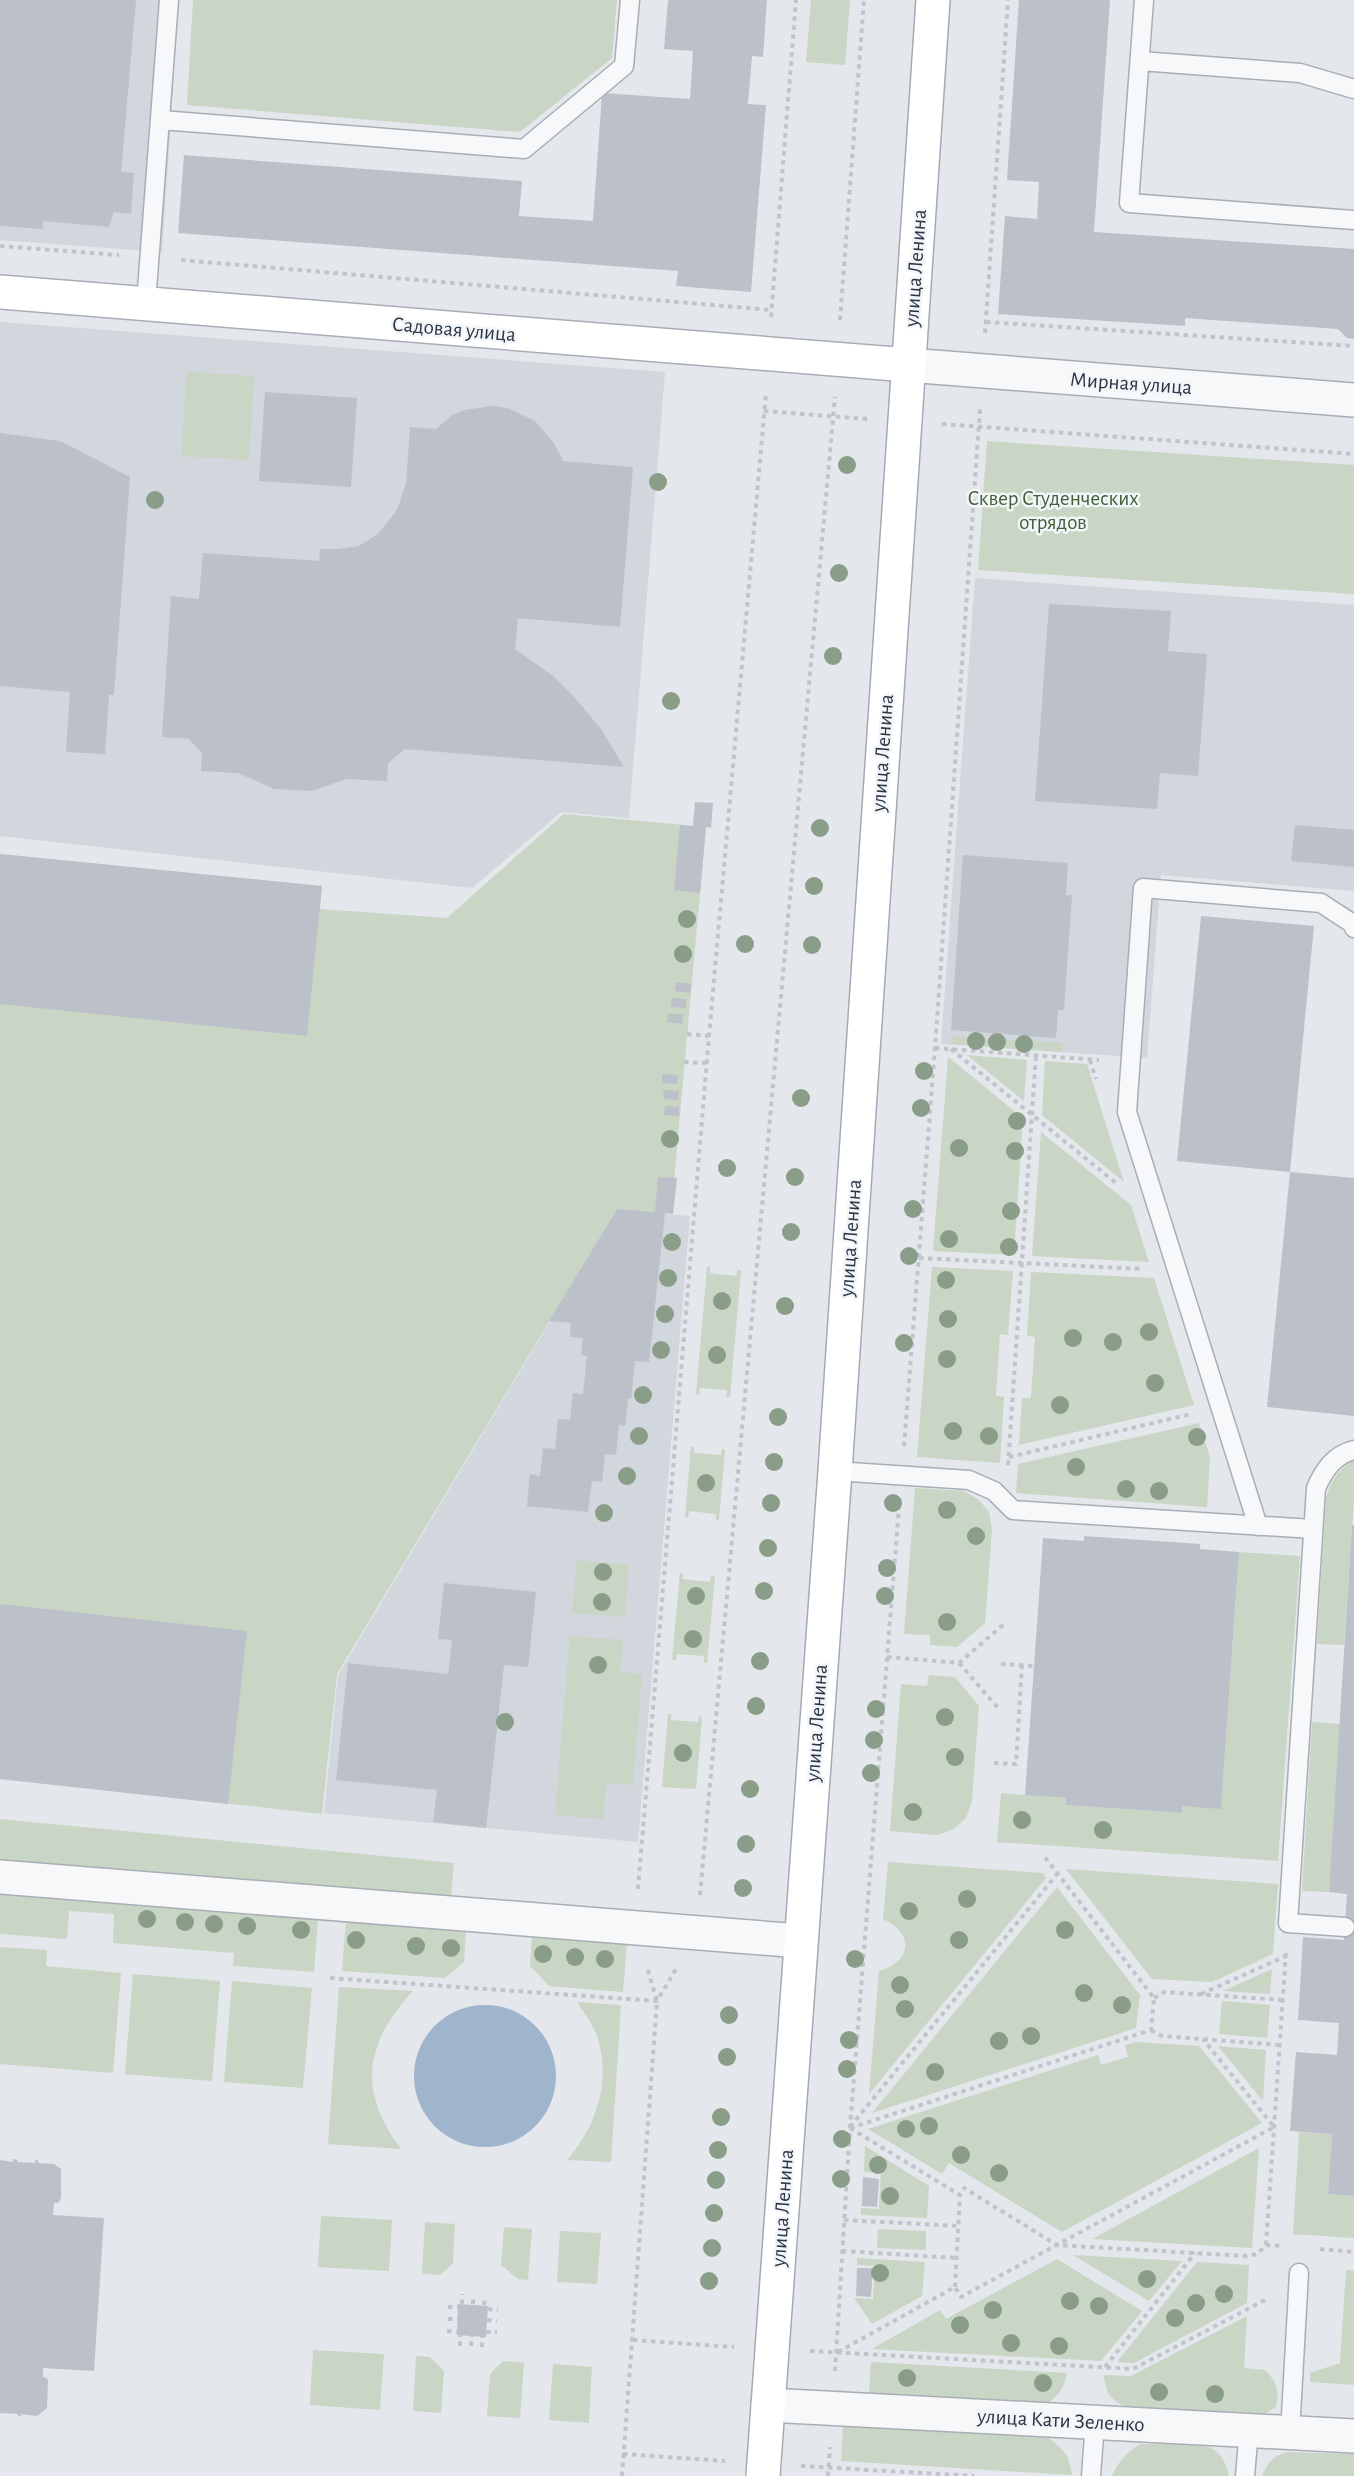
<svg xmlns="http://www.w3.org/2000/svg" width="1354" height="2476" font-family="'Alegreya Sans',sans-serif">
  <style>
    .built { fill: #d2d6dd }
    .green { fill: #c9d5c5 }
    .water { fill: #9fb5cb }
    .building { fill: #bbc0c9 }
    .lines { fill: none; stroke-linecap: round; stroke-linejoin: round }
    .service-casing { stroke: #a9aeb6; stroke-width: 21 }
    .minor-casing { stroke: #a9aeb6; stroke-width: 36 }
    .tertiary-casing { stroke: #a9aeb6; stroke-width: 36 }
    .secondary-casing { stroke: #a9aeb6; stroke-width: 36 }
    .primary-casing { stroke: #a3abb7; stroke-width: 36 }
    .path { stroke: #c1c5cb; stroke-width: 4; stroke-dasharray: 4.5 4.5; stroke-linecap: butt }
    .service { stroke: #f6f8fa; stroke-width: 18 }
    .minor { stroke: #f6f8fa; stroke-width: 33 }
    .tertiary { stroke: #f6f8fa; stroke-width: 33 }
    .secondary { stroke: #fff; stroke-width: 33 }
    .primary { stroke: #fff; stroke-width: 33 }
    .tree { fill: #8a9d89 }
    .labels { text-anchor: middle; stroke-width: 5; stroke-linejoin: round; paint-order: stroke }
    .street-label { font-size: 21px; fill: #2b3544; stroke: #f3f6f9 }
    .park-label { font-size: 21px; fill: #416038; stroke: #f3f6f9 }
  </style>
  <rect width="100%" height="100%" fill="#e4e7eb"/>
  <path class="built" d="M0,0H179L162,252L0,240Z
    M0,322L665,372L629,818L561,812L472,888L0,836Z
    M975,578L1354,605V891L1161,875L1147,1058L941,1044Z
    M617,1210L690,1216L638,1842L324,1813L338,1675Z"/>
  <path class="green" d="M193,0H617L612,58L520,132L187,105Z
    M811,0H850L845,65L806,62Z
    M187,372L254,376L249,460L181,456Z
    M987,441L1354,465V594L978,570Z
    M564,814L706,827L671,1214L617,1209L337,1674L322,1814L0,1779V854L322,886L320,909L447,918Z
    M951,1036L1063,1043L1062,1052L951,1044Z
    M967,1055L1027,1060L1024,1101Z
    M948,1057L1023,1118L1014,1255L933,1251Z
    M1045,1061L1087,1064L1124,1182L1042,1115Z
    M1041,1132L1131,1205L1149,1262L1032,1256Z
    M707,1267H710V1273L736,1276L738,1270H741L730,1397H726L727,1390L700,1388L699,1395L696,1394Z
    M932,1267L1013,1271L1008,1335L1000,1334L996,1396L1004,1397L1000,1463L917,1457Z
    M1031,1272L1154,1278L1194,1405L1019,1445L1022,1398H1031L1035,1337L1027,1336Z
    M1199,1423L1210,1457L1207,1507L1016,1493L1018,1464Z
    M691,1446L694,1447V1453L721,1455L722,1449L725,1450L719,1520H716V1514L689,1511L688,1517H685Z
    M1354,1460V1498L1344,1645L1317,1644L1326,1498C1331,1480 1338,1470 1354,1460Z
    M915,1488L963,1491L978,1499L989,1512L992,1529L985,1623L957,1647L930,1645V1635L904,1634Z
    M1239,1552L1300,1556L1278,1861L997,1842L1001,1793L1066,1798V1805L1181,1813L1182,1806L1221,1808Z
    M577,1560L629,1565L625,1617L572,1613Z
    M680,1573H683V1579L710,1582L711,1576H715L707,1663H704V1656L677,1654L676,1660H672Z
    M570,1636L623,1640L620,1672L642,1674L633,1785L606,1783L603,1819L555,1815Z
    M929,1675L955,1677L979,1706L972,1801L966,1818L954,1829L937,1835L890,1831L901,1684L927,1686Z
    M668,1714H671V1720L698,1722L699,1716L702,1717L696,1789L662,1787Z
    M1312,1722L1340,1724L1329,1892L1302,1891Z
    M0,1819L454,1863L451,1897L0,1860Z
    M888,1862L1043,1873L1046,1878L869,2094L879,1971C912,1962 915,1933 883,1919Z
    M1066,1869L1278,1884L1273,1954L1212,1982L1152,1979Z
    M1057,1887L1140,1995L1136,2028L872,2113Z
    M0,1893L318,1919L314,1972L233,1966L234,1953L113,1943L114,1914L69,1911L67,1939L0,1934Z
    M346,1921L466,1930L464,1962L445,1978L342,1971Z
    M532,1935L627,1943L623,1992L549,1986L530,1966Z
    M0,1947L47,1950L46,1966L121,1973L113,2073L0,2064Z
    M1272,1969L1270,1994L1223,1991Z
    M133,1974L220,1981L212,2081L125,2074Z
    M232,1981L312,1988L303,2088L224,2082Z
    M339,1987L413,1991C365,2043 357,2091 401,2149L328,2144Z
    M1222,2001L1270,2005L1267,2038L1219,2034Z
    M577,2002L621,2005L611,2162L567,2160C596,2127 611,2082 598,2039C594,2026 585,2014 577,2002Z
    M1136,2042L1199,2046L1262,2123L1062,2232L949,2163L942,2174L868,2129L1098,2055L1101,2065L1128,2057L1125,2045Z
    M1218,2046L1266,2050L1263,2101Z
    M1299,2132L1332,2134L1328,2194L1354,2196V2238L1293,2234Z
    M865,2146L929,2186L927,2218L861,2215V2208L879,2209L881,2173L864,2172Z
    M1259,2148L1252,2248L1092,2239Z
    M321,2216L392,2220L389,2271L318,2267Z
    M425,2222L455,2224L453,2263L440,2275L422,2273Z
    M504,2227L532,2229L528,2280L518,2279L501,2265Z
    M878,2229L926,2231V2250L877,2248Z
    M560,2231L601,2233L597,2284L557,2282Z
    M1073,2255L1182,2261L1149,2301Z
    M857,2258L925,2262L922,2296L872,2324L854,2298L873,2299L875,2266L857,2265Z
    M1057,2259L1142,2311L1101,2361L872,2349L940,2310L946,2319Z
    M1197,2262L1249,2265L1247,2303L1134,2363L1117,2362Z
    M1346,2270L1354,2271V2385L1310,2382V2373L1340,2363Z
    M1247,2316L1244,2368L1265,2370C1277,2382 1280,2391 1276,2407L1265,2414L1127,2407C1111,2401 1105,2392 1104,2375L1131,2376Z
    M313,2350L384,2354L380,2410L310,2405Z
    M416,2356L430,2357L444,2371L441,2413L413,2411Z
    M503,2361L524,2363L520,2418L487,2416L490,2374Z
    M871,2362L1067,2373C1064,2388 1059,2396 1046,2404L869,2394Z
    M553,2364L592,2367L589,2423L549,2420Z
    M843,2425L1047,2437C1064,2449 1069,2454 1072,2475L841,2461Z
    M1141,2444C1157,2444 1195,2443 1208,2447C1220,2450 1227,2465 1229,2476H1112C1119,2461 1126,2452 1141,2444Z
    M1287,2452L1354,2454V2476H1262C1267,2464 1274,2455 1287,2452Z"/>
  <path class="water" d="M414 2076a71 71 0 1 1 142 0a71 71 0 1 1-142 0Z"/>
  <path class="building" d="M0,0H136L121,172L134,173L131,214L114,212L109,227L43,221V229L0,226Z
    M668,0H767L763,57L752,56L748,104L766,105L751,292L676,286L678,271L178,233L184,155L522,181L519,216L593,221L602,93L690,99L693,51L664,49Z
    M1019,0H1110L1094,232L1354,249V339L1347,338L1338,329L1185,318V326L998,314L1005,216L1037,219L1039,182L1007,180Z
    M265,392L357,398L351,487L259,481Z
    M493,406L508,408L535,421L554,443L563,461L633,467L620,627L518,618L515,649L552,675L575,698L601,729L624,767L405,749L388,763L387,781L346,779L312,791L274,789L238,773L201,771L202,753L189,739L162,737L171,596L199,599L203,553L319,561L320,549H338L359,546L379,533L397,510L406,484L410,427L436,429L451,416L464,410Z
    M0,433L60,441L130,477L114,695H109L105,754L66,752L70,692L0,686Z
    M1049,604L1171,611L1168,651L1207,654L1198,776L1160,773L1157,809L1035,801Z
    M695,802L713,803L711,828L706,827L700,893L674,890L680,825L693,826Z
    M1295,825L1354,830V867L1291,861Z
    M0,854L322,886L307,1036L0,1004Z
    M963,855L1068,863L1066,895H1072L1064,1010H1058L1056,1038L951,1030Z
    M1201,916L1314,926L1290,1172L1177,1161Z
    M676,982L691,984L690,993L675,991Z
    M672,998L686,999V1008L671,1007Z
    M668,1013L683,1015L682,1024L667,1022Z
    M662,1074L678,1075L677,1084L662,1083Z
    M664,1090L679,1091L678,1100L663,1098Z
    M665,1106L679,1107V1116L664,1115Z
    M1290,1172L1354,1178V1416L1267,1407Z
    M658,1177L677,1178L673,1214L665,1213L649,1362L635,1361L631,1399L628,1398L625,1426L619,1425L616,1455L605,1454L602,1482L592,1481L588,1512L527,1506L530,1474L540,1476L543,1448L555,1449L558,1419L570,1420L573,1393L583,1394L587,1356L581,1355L583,1338L570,1337L571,1323L549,1321L617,1209L655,1212Z
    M1352,1525H1354V2196L1328,2194L1332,2134L1290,2131L1296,2052L1337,2055L1339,2023L1298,2020L1303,1937L1344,1940L1347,1894L1329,1892Z
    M1084,1536L1200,1544V1549L1239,1552L1221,1809L1182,1806V1813L1066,1805V1798L1025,1795L1043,1538L1084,1541Z
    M444,1583L536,1592L528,1667L504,1665L486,1828L433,1822L437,1790L336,1780L348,1663L448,1674L452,1640L438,1639Z
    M0,1604L247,1631L228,1804L0,1779Z
    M13,2159L18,2160L17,2162L35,2163V2160L39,2161L38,2163L54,2164L61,2169V2198L58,2203H54L53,2215L104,2218L94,2371L43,2368V2377L47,2378L48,2381L47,2408L37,2416L21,2414V2416H18V2414L0,2413V2160L13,2162Z
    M863,2177L879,2179L877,2207L862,2206Z
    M857,2268H873L871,2297L856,2296Z
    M458,2304L488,2306L486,2337L457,2335Z"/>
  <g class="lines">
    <defs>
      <path id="service" d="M1144,0L1129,203L1354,220
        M1140,61L1300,73L1354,89
        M161,120L524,149L624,66L630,0
        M146,303L169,0
        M835,1471L969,1480L994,1491L1013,1510L1313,1529
        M1258,1526L1127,1112L1143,888L1321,903L1353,924L1354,928
        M1345,1927L1288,1923L1316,1488C1324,1470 1334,1455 1354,1450
        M1290,2433L1299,2273
        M1091,2476L1095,2422
        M1245,2476L1249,2430"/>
      <path id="minor" d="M0,1877L800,1941"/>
      <path id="tertiary" d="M908,365L1354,400
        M768,2405L1354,2436"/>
      <path id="secondary" d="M0,292L908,365"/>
      <path id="primary" d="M763,2476L835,1471L933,0"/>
    </defs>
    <use href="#service" class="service-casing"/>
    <use href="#minor" class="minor-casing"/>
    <use href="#tertiary" class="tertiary-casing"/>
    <use href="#secondary" class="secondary-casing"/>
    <use href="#primary" class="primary-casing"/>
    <path class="path" d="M0,246L119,255
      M181,260L772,310
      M771,317L796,0
      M840,320L864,0
      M986,322L1354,346
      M985,333L1008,0
      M764,411L868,419
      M942,424L1354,454
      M687,1034L709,1036
      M935,1048L1099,1060
      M951,1049L1116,1183
      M1090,1060L1096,1079
      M684,1062L707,1063
      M919,1258L1143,1269
      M904,1446L935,1048L980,409
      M1009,1457L1191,1414
      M1008,1465L1036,1055
      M887,1657L959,1663L1004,1624
      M959,1663L998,1708
      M1001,1664L1034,1666
      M994,1763L1016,1764L1022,1665
      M638,1889L709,1036L766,393
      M700,1895L835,397
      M330,1978L657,2001L676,1969
      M1201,1994L1286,1956
      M1154,1998L1164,1992L1283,2000
      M1151,2030L1162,2036L1280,2045
      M850,2127L1058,1873
      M850,2128L960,2195L964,2188L1057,2245L1246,2256L1257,2254L1266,2245L1283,2246
      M850,2128L1151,2030L1154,1998L1044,1856
      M844,2220L959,2226
      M1266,2245L1286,1952
      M1320,2249L1354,2252
      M842,2251L957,2258
      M955,2287L960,2195
      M462,2304V2294
      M473,2304V2295
      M484,2305L485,2296
      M448,2307H458
      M488,2309L498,2310
      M448,2319H458
      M487,2320L497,2321
      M447,2331L457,2332
      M486,2332H497
      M633,2340L734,2347
      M460,2346V2335
      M471,2346L472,2336
      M482,2347V2336
      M810,2351L1133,2369L1265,2300
      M838,2352L955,2287L961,2297L1274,2127L1203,2039
      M1105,2367L1195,2253
      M835,2371L850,2128L899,1507
      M623,2454L725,2461
      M801,2466L974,2476
      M622,2476L657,2001L647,1967
      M828,2476L830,2447"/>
    <use href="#service" class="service"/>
    <use href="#minor" class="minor"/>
    <use href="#tertiary" class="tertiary"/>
    <use href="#secondary" class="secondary"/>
    <use href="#primary" class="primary"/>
  </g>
  <g class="tree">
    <circle cx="847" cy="465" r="9"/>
    <circle cx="658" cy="482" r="9"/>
    <circle cx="155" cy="500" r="9"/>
    <circle cx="839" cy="573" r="9"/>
    <circle cx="833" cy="656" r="9"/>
    <circle cx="671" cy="701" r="9"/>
    <circle cx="820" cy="828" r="9"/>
    <circle cx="814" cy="886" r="9"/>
    <circle cx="687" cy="919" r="9"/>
    <circle cx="745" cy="944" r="9"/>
    <circle cx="812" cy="945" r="9"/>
    <circle cx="683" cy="954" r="9"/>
    <circle cx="976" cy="1041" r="9"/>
    <circle cx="997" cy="1042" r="9"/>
    <circle cx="1024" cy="1044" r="9"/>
    <circle cx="924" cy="1071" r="9"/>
    <circle cx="801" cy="1098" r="9"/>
    <circle cx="921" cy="1108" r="9"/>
    <circle cx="1017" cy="1121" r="9"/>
    <circle cx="670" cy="1139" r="9"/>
    <circle cx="959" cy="1148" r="9"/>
    <circle cx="1015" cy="1151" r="9"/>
    <circle cx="727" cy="1168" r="9"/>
    <circle cx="795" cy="1177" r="9"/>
    <circle cx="913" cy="1209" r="9"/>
    <circle cx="1011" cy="1211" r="9"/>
    <circle cx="791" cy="1232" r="9"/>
    <circle cx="949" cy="1239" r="9"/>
    <circle cx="672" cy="1242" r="9"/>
    <circle cx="1009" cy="1247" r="9"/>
    <circle cx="909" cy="1256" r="9"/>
    <circle cx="668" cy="1278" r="9"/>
    <circle cx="946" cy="1280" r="9"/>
    <circle cx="722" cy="1301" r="9"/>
    <circle cx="785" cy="1306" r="9"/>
    <circle cx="665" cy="1314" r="9"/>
    <circle cx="948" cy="1319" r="9"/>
    <circle cx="1149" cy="1332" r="9"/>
    <circle cx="1073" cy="1338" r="9"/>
    <circle cx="1113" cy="1342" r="9"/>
    <circle cx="904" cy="1343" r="9"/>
    <circle cx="661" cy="1350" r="9"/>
    <circle cx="717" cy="1355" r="9"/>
    <circle cx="947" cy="1359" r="9"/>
    <circle cx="1155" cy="1383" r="9"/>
    <circle cx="643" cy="1395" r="9"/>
    <circle cx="1060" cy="1405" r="9"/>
    <circle cx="778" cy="1417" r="9"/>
    <circle cx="953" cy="1431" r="9"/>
    <circle cx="639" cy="1436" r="9"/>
    <circle cx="989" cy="1436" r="9"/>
    <circle cx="1197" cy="1437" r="9"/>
    <circle cx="774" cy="1462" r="9"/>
    <circle cx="1076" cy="1467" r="9"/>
    <circle cx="627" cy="1476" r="9"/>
    <circle cx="706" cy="1483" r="9"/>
    <circle cx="1126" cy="1489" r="9"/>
    <circle cx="1159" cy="1491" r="9"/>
    <circle cx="771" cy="1503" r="9"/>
    <circle cx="893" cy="1503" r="9"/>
    <circle cx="947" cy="1510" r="9"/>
    <circle cx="604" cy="1513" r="9"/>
    <circle cx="976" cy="1536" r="9"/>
    <circle cx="768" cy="1548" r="9"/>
    <circle cx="887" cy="1568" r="9"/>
    <circle cx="603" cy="1572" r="9"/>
    <circle cx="764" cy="1591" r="9"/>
    <circle cx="696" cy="1596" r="9"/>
    <circle cx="885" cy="1596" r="9"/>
    <circle cx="602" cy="1602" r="9"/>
    <circle cx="947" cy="1622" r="9"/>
    <circle cx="693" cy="1639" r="9"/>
    <circle cx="760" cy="1661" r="9"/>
    <circle cx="598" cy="1665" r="9"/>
    <circle cx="756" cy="1706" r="9"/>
    <circle cx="876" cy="1709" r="9"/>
    <circle cx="945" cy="1717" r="9"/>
    <circle cx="505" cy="1722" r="9"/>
    <circle cx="874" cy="1740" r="9"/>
    <circle cx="683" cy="1753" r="9"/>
    <circle cx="955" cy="1757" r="9"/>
    <circle cx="871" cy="1773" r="9"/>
    <circle cx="750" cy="1789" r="9"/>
    <circle cx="913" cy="1812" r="9"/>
    <circle cx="1022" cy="1820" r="9"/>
    <circle cx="1103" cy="1830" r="9"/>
    <circle cx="746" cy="1844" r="9"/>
    <circle cx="743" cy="1888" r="9"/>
    <circle cx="967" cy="1899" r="9"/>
    <circle cx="909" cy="1911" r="9"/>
    <circle cx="147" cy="1919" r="9"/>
    <circle cx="185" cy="1922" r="9"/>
    <circle cx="214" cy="1924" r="9"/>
    <circle cx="247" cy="1926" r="9"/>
    <circle cx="301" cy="1930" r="9"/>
    <circle cx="1065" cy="1930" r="9"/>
    <circle cx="356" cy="1940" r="9"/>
    <circle cx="959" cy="1940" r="9"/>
    <circle cx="416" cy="1946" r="9"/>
    <circle cx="451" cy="1948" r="9"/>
    <circle cx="543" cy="1954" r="9"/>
    <circle cx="575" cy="1957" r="9"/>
    <circle cx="605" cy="1959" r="9"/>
    <circle cx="855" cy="1959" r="9"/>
    <circle cx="900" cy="1985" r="9"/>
    <circle cx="1084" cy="1993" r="9"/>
    <circle cx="1122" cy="2005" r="9"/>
    <circle cx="905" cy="2009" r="9"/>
    <circle cx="729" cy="2015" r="9"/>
    <circle cx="1031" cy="2036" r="9"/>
    <circle cx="849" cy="2040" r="9"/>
    <circle cx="999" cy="2041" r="9"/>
    <circle cx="727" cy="2057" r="9"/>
    <circle cx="847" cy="2069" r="9"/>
    <circle cx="935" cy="2072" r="9"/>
    <circle cx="721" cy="2117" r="9"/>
    <circle cx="929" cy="2126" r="9"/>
    <circle cx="906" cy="2129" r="9"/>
    <circle cx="842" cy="2139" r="9"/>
    <circle cx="718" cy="2150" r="9"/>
    <circle cx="961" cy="2155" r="9"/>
    <circle cx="878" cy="2165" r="9"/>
    <circle cx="999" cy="2173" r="9"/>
    <circle cx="841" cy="2179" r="9"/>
    <circle cx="716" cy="2180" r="9"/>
    <circle cx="890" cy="2196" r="9"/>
    <circle cx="714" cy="2213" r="9"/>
    <circle cx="712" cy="2248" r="9"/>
    <circle cx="880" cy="2273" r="9"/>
    <circle cx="1147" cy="2279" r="9"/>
    <circle cx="709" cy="2281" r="9"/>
    <circle cx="1224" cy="2294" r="9"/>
    <circle cx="1070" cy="2301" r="9"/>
    <circle cx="1196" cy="2303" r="9"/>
    <circle cx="1099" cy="2306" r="9"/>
    <circle cx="993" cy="2310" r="9"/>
    <circle cx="1175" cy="2318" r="9"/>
    <circle cx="960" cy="2325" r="9"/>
    <circle cx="1011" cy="2343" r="9"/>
    <circle cx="1059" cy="2346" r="9"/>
    <circle cx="907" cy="2378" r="9"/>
    <circle cx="1043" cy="2383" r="9"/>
    <circle cx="1159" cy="2392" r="9"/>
    <circle cx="1215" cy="2394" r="9"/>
  </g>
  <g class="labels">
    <g class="street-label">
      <text transform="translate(915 268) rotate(-86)" y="7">улица Ленина</text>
      <text transform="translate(454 329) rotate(5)" y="7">Садовая улица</text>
      <text transform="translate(1131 383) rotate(4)" y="7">Мирная улица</text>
      <text transform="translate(882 753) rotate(-86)" y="7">улица Ленина</text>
      <text transform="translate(850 1238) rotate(-86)" y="7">улица Ленина</text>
      <text transform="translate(816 1723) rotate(-86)" y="7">улица Ленина</text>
      <text transform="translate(782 2208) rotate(-86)" y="7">улица Ленина</text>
      <text transform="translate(1061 2420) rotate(3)" y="7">улица Кати Зеленко</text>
    </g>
    <g class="park-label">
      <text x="1053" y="505">Сквер Студенческих<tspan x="1053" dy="24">отрядов</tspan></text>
    </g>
  </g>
</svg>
